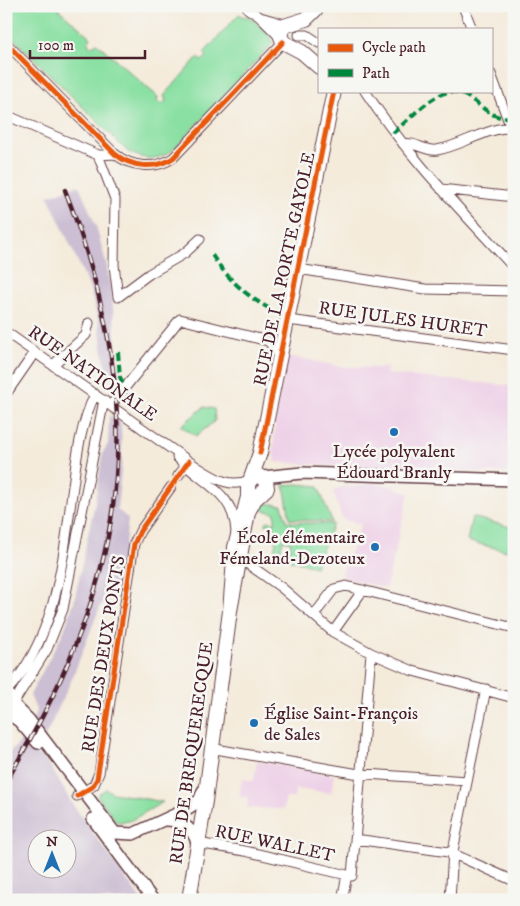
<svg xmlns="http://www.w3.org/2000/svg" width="520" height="906" font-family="'IM FELL DW Pica',serif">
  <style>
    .built { fill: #eed0e7 }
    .industrial { fill: #ccbed3; fill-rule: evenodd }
    .green { fill: #8ae0a3; stroke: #6a8067 }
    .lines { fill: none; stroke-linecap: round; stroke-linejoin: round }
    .minor-casing { stroke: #643e45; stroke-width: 11 }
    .tertiary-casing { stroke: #643e45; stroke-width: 14 }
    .secondary-casing { stroke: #643e45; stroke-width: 16 }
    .minor { stroke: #fff; stroke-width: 9 }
    .tertiary { stroke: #fff; stroke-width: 11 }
    .secondary { stroke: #fff; stroke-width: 14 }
    .rail-casing { stroke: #4a1f2b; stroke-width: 4.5 }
    .rail { stroke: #f6f6f2; stroke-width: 2.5; stroke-dasharray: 8; stroke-linecap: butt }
    .quiet { stroke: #00873e; stroke-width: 4; stroke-dasharray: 8 4; stroke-linecap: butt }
    .cycleway-casing { stroke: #f6f6f2; stroke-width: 8 }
    .cycleway { stroke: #e8590c; stroke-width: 5 }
    .poi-dot { fill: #1f6fb2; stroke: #f6f6f2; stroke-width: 2 }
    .labels { text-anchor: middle; stroke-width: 5; stroke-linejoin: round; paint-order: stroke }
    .street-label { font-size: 18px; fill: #4a1f2b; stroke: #f6f6f2 }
    .poi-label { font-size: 18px; fill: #4a1f2b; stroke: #f6f6f2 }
  </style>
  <rect width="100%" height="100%" fill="#f6f6f2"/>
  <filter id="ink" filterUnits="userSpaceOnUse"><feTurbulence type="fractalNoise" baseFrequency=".02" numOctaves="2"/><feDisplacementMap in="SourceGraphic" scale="10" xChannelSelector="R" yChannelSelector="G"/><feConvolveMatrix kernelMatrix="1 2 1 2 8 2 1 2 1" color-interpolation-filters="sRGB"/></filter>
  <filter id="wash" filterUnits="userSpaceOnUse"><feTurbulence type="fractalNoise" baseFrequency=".0096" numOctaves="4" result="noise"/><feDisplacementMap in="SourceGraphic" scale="20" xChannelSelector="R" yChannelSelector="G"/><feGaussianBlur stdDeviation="1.12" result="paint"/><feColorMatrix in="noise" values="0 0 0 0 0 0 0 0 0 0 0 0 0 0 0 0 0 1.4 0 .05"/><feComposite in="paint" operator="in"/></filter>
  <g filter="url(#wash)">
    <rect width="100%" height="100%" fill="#f4ebdb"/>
    <path class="built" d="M288,356L343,367L387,368L386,374L514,386V473L371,468L276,462L273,452L276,412Z
      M373,483L391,486L409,493L386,588L344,578L342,574L361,524L347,521L342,518L333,491L347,485L349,487Z
      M257,761L334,775L331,793L295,789L294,798H286L283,809L248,808L247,797H239L242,779L254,781Z"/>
    <path class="industrial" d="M79,185L96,226L106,263L112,295L119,383L106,374L98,318L89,286L48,196Z
      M109,415L121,423L122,461L117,509L128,519L119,595L101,604L71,681L37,754L47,761L73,805L141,900H6V756L19,743L37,712L30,695L64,631L74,602L95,502L103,452L108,444ZM38,838H68V868H38Z"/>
    <path class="green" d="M6,6H55L91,38L88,41L89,46H92L97,43L158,97L157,101L162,104L166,101L164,96L197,58L202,61L207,56L204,53L239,14L244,17L248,16L270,35L273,43L175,148C160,161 144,161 127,151L6,31Z
      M204,407L214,409L215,421L196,436L181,426Z
      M297,484L318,486L332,522L290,519L284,485Z
      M262,503L282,505L287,522L333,524L315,567L287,559L291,542L283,540L280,553L274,552L276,540L268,538L271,526L264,524L268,521L275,523V513L257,509Z
      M472,517L514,528L511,552L467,541Z
      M106,789L113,793L163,802L130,821L117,822L98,797V794Z"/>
  </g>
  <g filter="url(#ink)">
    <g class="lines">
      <defs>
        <path id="minor" d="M463,6L472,29
          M248,9L260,17L281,38
          M260,17L288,25
          M299,35H307L319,43
          M6,43L115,154C131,167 155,170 173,158L283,42
          M491,74L511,128
          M365,91C407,156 462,211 514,268
          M6,115L98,155L115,154
          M403,144C415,141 425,152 437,150C462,146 488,126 514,128
          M98,155L115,199L114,265L118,297L149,274L185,253L200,239
          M441,189L514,197
          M298,269L425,289L514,291
          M288,320L514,350
          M6,332L197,467C214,477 229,489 249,480
          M53,365L86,335L89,323
          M6,394L35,352
          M111,405L180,319L268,341L281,355
          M177,457C202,484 234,491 236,532
          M178,476L188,463
          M238,557L282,588L333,632L371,653L413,671L514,698
          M314,615L334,589L346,586L514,628
          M333,632L363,590
          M6,692C58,636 63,557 73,486C77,453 81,424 95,394
          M14,702L47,649L63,609L104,400
          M210,748L353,773L467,781
          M77,796L94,785L99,773L134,544L140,531L171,487
          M355,839L449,852L514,881
          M197,843L245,851L347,875
          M347,875L352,876L371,653
          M342,900L347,875
          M450,900L453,851L486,689"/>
        <path id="tertiary" d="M263,477L302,473L514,480
          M6,692L14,700L11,711
          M14,705L29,720L115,833L133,834L185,810L199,801L203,791
          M7,713L19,721L38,743
          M93,819L153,900
          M165,820C181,820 193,828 197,843"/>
        <path id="secondary" d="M319,67L302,52L283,42L280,34L284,26L306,19L319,6
          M251,478L260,453L334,91
          M189,900L205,801L230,611L235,547L248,497V484L253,477L259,476L266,481L267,488L255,499L248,512L230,611"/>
      </defs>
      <use href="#minor" class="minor-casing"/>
      <use href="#tertiary" class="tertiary-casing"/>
      <use href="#secondary" class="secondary-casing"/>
      <use href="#minor" class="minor"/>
      <use href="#tertiary" class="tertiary"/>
      <use href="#secondary" class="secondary"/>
      <defs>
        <path id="rail" d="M6,782C32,737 57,692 76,643C140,486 125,346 65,190"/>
      </defs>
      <use href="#rail" class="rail-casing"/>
      <use href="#rail" class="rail"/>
      <path class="quiet" d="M393,133C407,121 426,101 442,94C468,82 485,122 508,117
        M212,255C230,283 257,306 289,317
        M118,352L120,377L124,387"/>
      <defs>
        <path id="cycleway" d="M6,43L115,154C131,167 155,170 173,158L283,42
          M260,453L334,91
          M77,796L92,787L97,779L134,544L140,531L189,461"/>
      </defs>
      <use href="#cycleway" class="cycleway-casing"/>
      <use href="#cycleway" class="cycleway"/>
    </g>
  </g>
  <g class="poi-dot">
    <circle cx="394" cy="432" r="5"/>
    <circle cx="375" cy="547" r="5"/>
    <circle cx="254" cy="723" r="5"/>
  </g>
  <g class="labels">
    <g class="street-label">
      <text transform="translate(284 269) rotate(-78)" y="6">RUE DE LA PORTE GAYOLE</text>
      <text transform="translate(403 319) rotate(8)" y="6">RUE JULES HURET</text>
      <text transform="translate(93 373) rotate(35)" y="6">RUE NATIONALE</text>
      <text transform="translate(103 654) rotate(-81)" y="6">RUE DES DEUX PONTS</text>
      <text transform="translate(191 753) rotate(-82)" y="6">RUE DE BREQUERECQUE</text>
      <text transform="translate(275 843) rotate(12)" y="6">RUE WALLET</text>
    </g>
    <g class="poi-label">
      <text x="394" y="457">Lycée polyvalent<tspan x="394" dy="21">Édouard Branly</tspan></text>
      <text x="365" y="543" text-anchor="end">École élémentaire<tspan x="365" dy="21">Fémeland-Dezoteux</tspan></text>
      <text x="264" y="719" text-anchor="start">Église Saint-François<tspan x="264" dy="21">de Sales</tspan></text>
    </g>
  </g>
  <rect width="520" height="906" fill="none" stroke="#f6f6f2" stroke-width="25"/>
  <rect x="318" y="28" width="175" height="65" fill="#f6f6f2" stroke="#b1a0a2"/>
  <rect x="328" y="44" width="25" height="8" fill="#e8590c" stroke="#b1a0a2"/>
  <text x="362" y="52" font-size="15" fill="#4a1f2b">Cycle path</text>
  <rect x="328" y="69" width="25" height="8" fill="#00873e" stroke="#b1a0a2"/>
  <text x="362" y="78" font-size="15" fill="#4a1f2b">Path</text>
  <g transform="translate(52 854)"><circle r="24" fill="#f6f6f2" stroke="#b1a0a2"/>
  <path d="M0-4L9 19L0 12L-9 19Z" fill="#1f6fb2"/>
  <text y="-8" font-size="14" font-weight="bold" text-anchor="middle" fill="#4a1f2b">N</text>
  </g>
  <path d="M30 50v8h115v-8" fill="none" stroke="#4a1f2b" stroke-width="2.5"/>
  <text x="38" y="50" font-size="15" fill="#4a1f2b" stroke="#f6f6f2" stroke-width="4" paint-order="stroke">100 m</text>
</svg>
